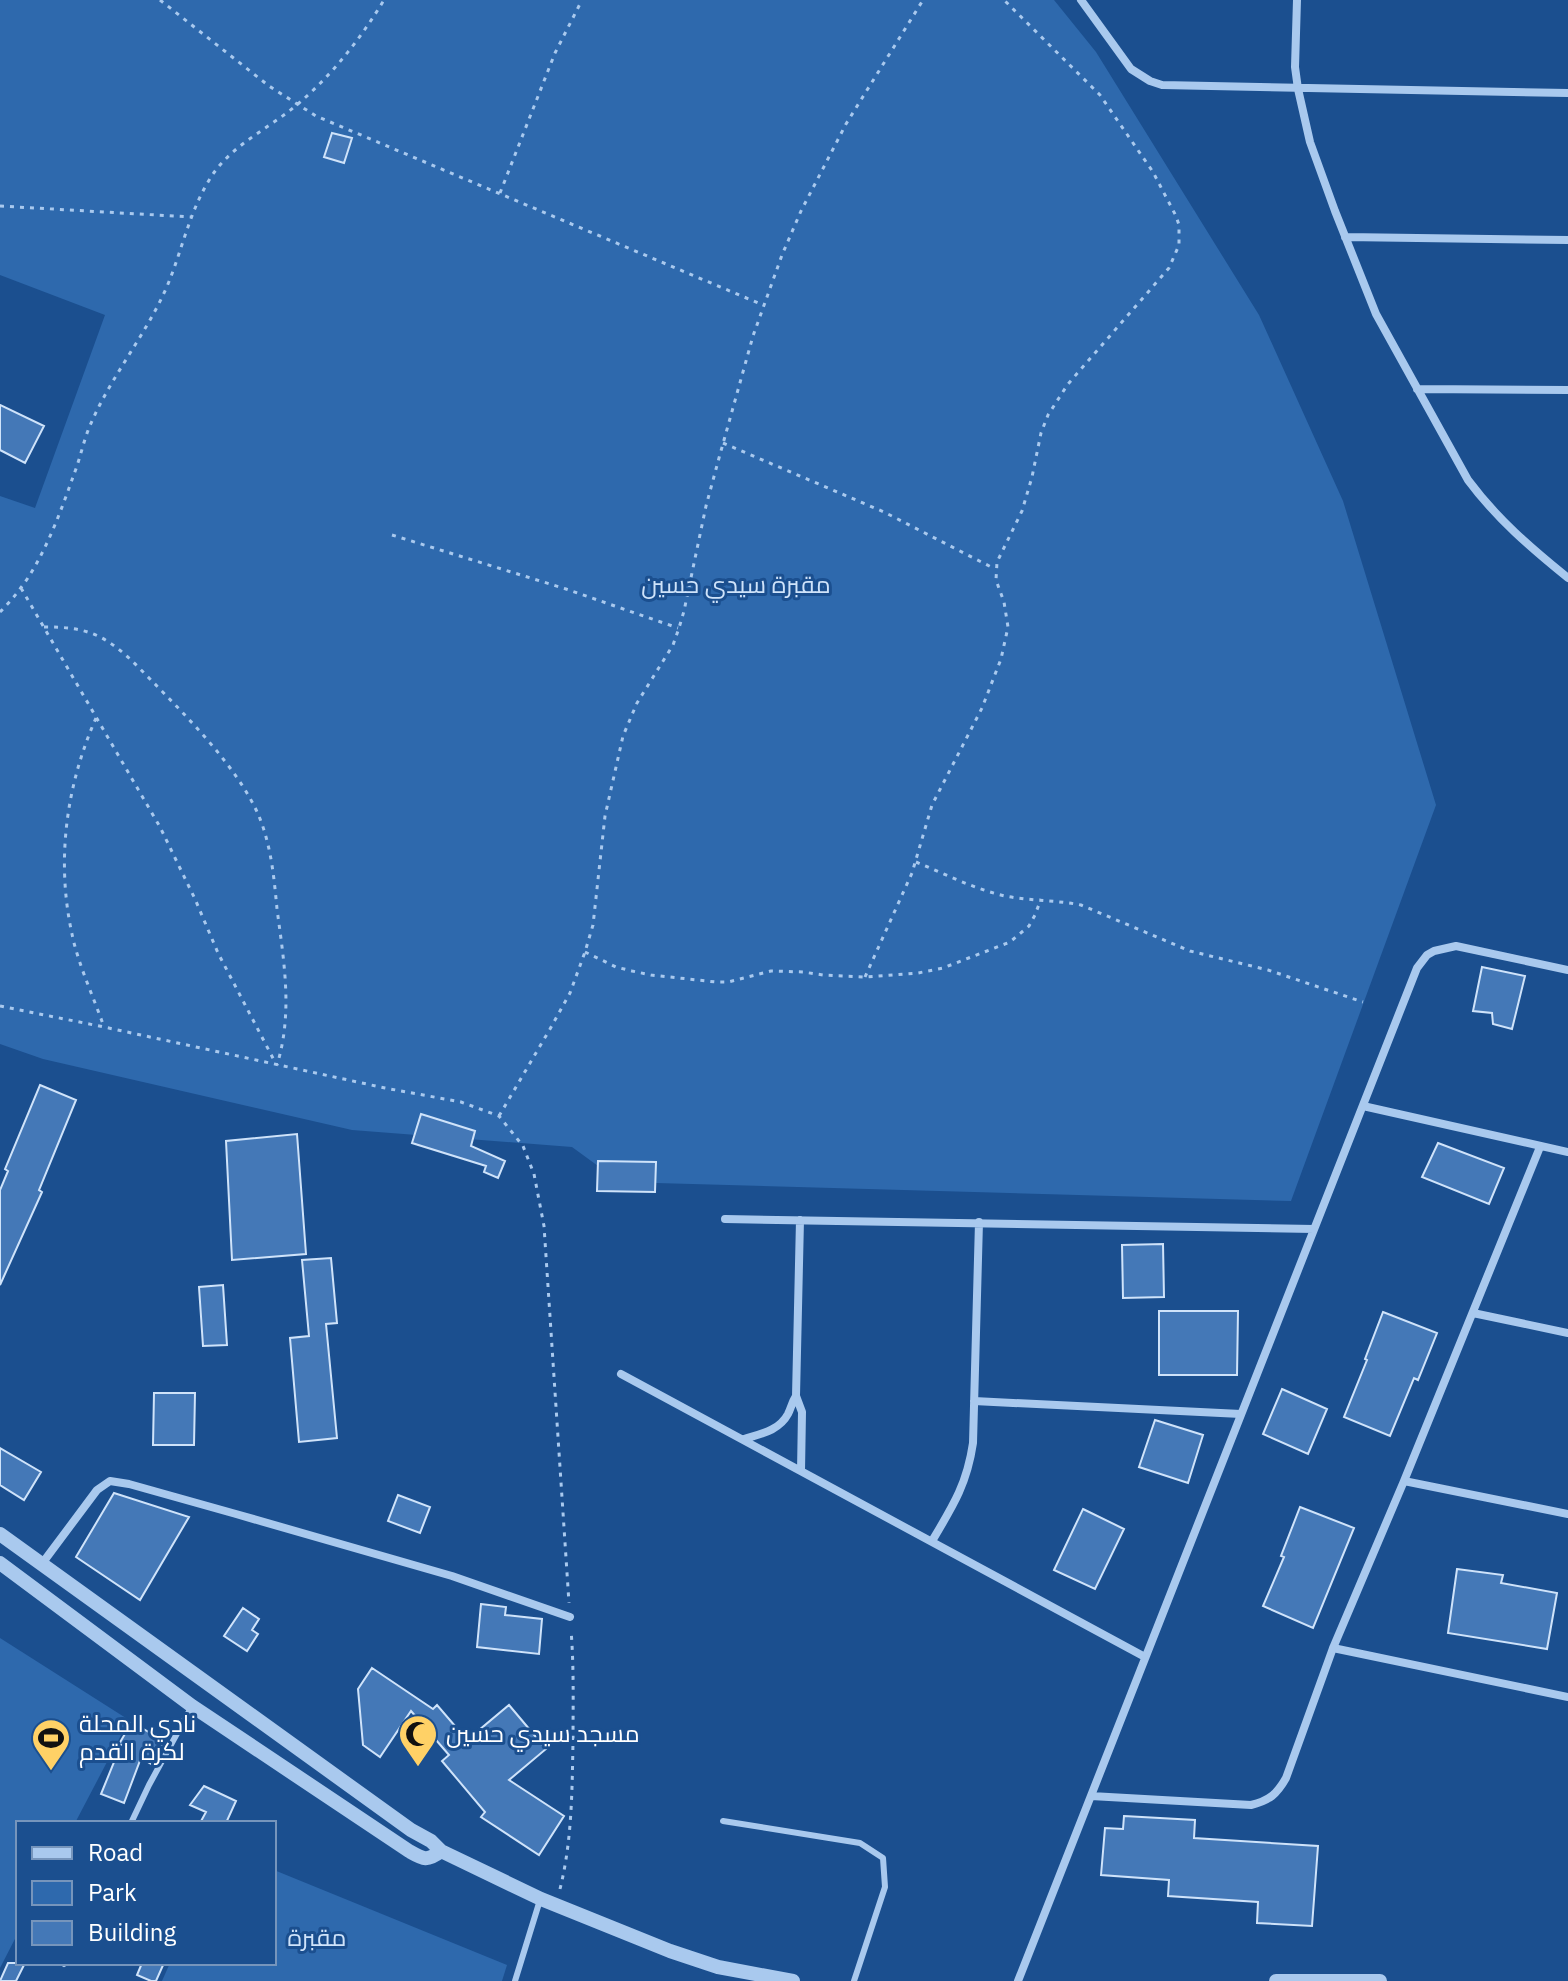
<svg xmlns="http://www.w3.org/2000/svg" width="1568" height="1981" font-family="'IBM Plex Sans',Cairo,sans-serif">
  <style>
    .green { fill: #2e69ad }
    .building { fill: #4478b7; stroke: #cfe3fa; stroke-width: 2 }
    .lines { fill: none; stroke-linecap: round; stroke-linejoin: round }
    .path { stroke: #a9c9ee; stroke-width: 3; stroke-dasharray: 4 6; stroke-linecap: butt }
    .service { stroke: #a9c9ee; stroke-width: 6 }
    .minor { stroke: #a9c9ee; stroke-width: 8 }
    .tertiary { stroke: #a9c9ee; stroke-width: 14 }
    .labels { text-anchor: middle; stroke-width: 6; stroke-linejoin: round; paint-order: stroke }
    .park-label { font-size: 24px; fill: #cfe3fa; stroke: #1b4f8f }
    .poi-label { font-size: 24px; fill: #fff; stroke: #1b4f8f; text-anchor: start }
  </style>
  <rect width="100%" height="100%" fill="#1b4f8f"/>
  <path class="green" d="M0,0H1054L1096,52L1259,315L1343,501L1436,805L1291,1201L620,1182L572,1147L352,1130L43,1059L0,1044V496L35,508L105,315L0,275Z
    M0,1638L129,1720L75,1823H18V1933L0,1968Z
    M274,1870L507,1965L502,1981H162L170,1963H274Z"/>
  <path class="building" d="M332,133L352,138L344,163L324,157Z
    M0,405L44,426L25,463L0,450Z
    M1482,967L1525,976L1512,1029L1493,1024L1492,1013L1473,1011Z
    M40,1085L76,1100L39,1190L42,1192L0,1285V1190L8,1171L5,1169Z
    M421,1114L475,1131L471,1146L505,1161L498,1178L484,1172L486,1166L412,1143Z
    M297,1134L306,1254L232,1260L226,1141Z
    M1438,1143L1504,1168L1489,1204L1422,1177Z
    M598,1161L656,1162L655,1192L597,1191Z
    M1163,1244L1164,1297L1123,1298L1122,1245Z
    M331,1258L337,1323L326,1324L337,1438L299,1442L290,1338L309,1336L302,1260Z
    M223,1285L227,1345L203,1346L199,1287Z
    M1159,1311H1238L1237,1375H1159Z
    M1383,1312L1437,1333L1418,1380L1414,1378L1390,1436L1344,1417L1367,1360L1365,1359Z
    M1282,1389L1327,1409L1308,1454L1263,1434Z
    M154,1393H195L194,1445H153Z
    M1155,1420L1203,1435L1188,1483L1139,1467Z
    M0,1448L41,1472L24,1500L0,1485Z
    M114,1493L189,1517L140,1600L76,1557Z
    M398,1495L430,1507L420,1533L388,1521Z
    M1300,1507L1354,1528L1313,1628L1263,1606L1284,1557L1281,1556Z
    M1083,1509L1124,1529L1095,1589L1054,1570Z
    M1457,1569L1503,1575L1501,1583L1557,1593L1547,1649L1448,1633Z
    M481,1604L506,1607L505,1615L542,1619L539,1654L477,1647Z
    M243,1608L259,1619L252,1630L258,1634L247,1651L224,1636Z
    M372,1668L433,1709L437,1705L467,1740L509,1705L546,1749L509,1780L564,1816L539,1855L481,1817L485,1812L442,1761L449,1755L411,1711L380,1757L363,1745L358,1689Z
    M132,1722L165,1742L151,1764L141,1758L124,1803L101,1794L121,1745L119,1744Z
    M204,1786L236,1801L226,1823H200L206,1812L190,1805Z
    M1124,1816L1195,1820L1194,1838L1318,1846L1312,1926L1257,1923L1258,1902L1168,1896L1169,1880L1101,1875L1105,1828L1123,1829Z
    M8,1963H25L16,1981H0Z
    M142,1963H164L156,1981H151L137,1975Z"/>
  <g class="lines">
    <path class="path" d="M160,0L269,86L316,116L763,305
      M500,193L555,53L582,0
      M0,206L191,217
      M723,443L884,512L995,569
      M392,535L566,589L678,628
      M21,588L160,827L195,899L218,953L276,1064
      M0,612C7,605 14,597 20,589C44,558 61,511 74,474C80,459 83,443 89,428C110,377 147,334 168,284C182,250 189,214 208,182C229,145 268,130 299,103C333,74 361,38 384,0
      M44,627C65,627 83,628 102,638C122,649 137,666 153,682C189,719 237,767 258,814C271,844 274,877 277,909C284,962 293,1013 277,1065
      M96,718C66,786 56,861 72,934C78,964 94,998 104,1027
      M916,862C945,874 974,889 1005,896C1030,901 1056,900 1081,905L1190,951L1268,970L1363,1002
      M585,952L616,967L632,971L651,975L716,982H728L771,971L803,972L823,975L865,977L918,973L943,968L1010,942L1029,926L1035,915L1041,899
      M865,977L912,873L932,805L982,708L1001,659L1008,627L1004,602L996,580L997,562L1022,511L1032,477L1041,433L1048,415L1068,384L1169,268L1179,245V225L1176,216L1153,172L1100,95L1004,0
      M0,1006L104,1027L385,1088L461,1102L499,1116L523,1146L534,1174L544,1226L569,1603
      M499,1116L550,1029L570,993L585,952L593,925L605,816L623,736L637,703L673,645L679,628L684,611L706,506L719,458L753,336L782,255L801,211L846,124L923,0
      M560,1889C572,1841 572,1792 573,1742C573,1704 574,1667 571,1630"/>
    <path class="service" d="M723,1821L860,1843L883,1858L885,1887L854,1981
      M131,1823L149,1785L192,1706
      M64,1964L65,1963
      M515,1981L540,1900"/>
    <path class="minor" d="M1081,0L1131,69L1150,81L1162,85L1568,93
      M1297,0L1295,67L1298,89L1310,142L1335,211L1376,314L1468,480C1497,519 1531,548 1568,578
      M1345,237L1568,240
      M1417,389L1568,390
      M1363,1106L1568,1152
      M1540,1147L1404,1481L1568,1514
      M725,1219L1314,1229
      M1473,1313L1568,1333
      M621,1374L1145,1657
      M796,1396L802,1412L801,1471
      M974,1401L1241,1414
      M744,1439C760,1434 779,1431 788,1414C791,1408 792,1402 796,1396L800,1220
      M932,1541C953,1506 967,1484 973,1443L979,1222
      M41,1565L97,1490L110,1481L129,1484L236,1514L452,1576L570,1617
      M1333,1648L1568,1697
      M1091,1796L1251,1805C1269,1801 1277,1794 1286,1778L1333,1648L1404,1481
      M1018,1981L1417,968L1427,955L1434,951L1456,946L1568,970"/>
    <path class="tertiary" d="M0,1534L411,1830L431,1841L441,1851L541,1899L670,1951L718,1967L793,1981
      M0,1563L192,1706L409,1851C423,1859 427,1862 441,1851
      M1276,1981H1380"/>
  </g>
  <defs>
    <symbol id="mosque-pin" viewBox="-11 -11 22 30"><path d="M0 17L-7.5 6A9.5 9.5 0 1 1 7.5 6Z" fill="#ffd166" stroke="#1b4f8f"/><path d="M3.5-4.9A6 6 0 1 0 3.5 4.9A5 5 0 1 1 3.5-4.9Z" fill="#111"/></symbol>
    <symbol id="stadium-pin" viewBox="-11 -11 22 30"><path d="M0 17L-7.5 6A9.5 9.5 0 1 1 7.5 6Z" fill="#ffd166" stroke="#1b4f8f"/><path d="M0-5a6.5 5 0 1 0 0 10a6.5 5 0 1 0 0-10ZM-3.5-1.8h7v3.6h-7Z" fill="#111"/></symbol>
  </defs>
  <g fill-rule="evenodd">
    <use href="#mosque-pin" x="396" y="1712" width="44" height="60"/>
    <use href="#stadium-pin" x="29" y="1716" width="44" height="60"/>
  </g>
  <g class="labels">
    <g class="park-label">
      <text x="736" y="593">مقبرة سيدي حسين</text>
      <text x="317" y="1946">مقبرة</text>
    </g>
    <g class="poi-label">
      <text x="79" y="1732">نادي المحلة<tspan x="79" dy="28">لكرة القدم</tspan></text>
      <text x="446" y="1742">مسجد سيدي حسين</text>
    </g>
  </g>
  <rect x="16" y="1821" width="260" height="144" fill="#1b4f8f" stroke="#7695bc" stroke-width="2"/>
  <rect x="32" y="1847" width="40" height="12" fill="#a9c9ee" stroke="#7695bc" stroke-width="2"/>
  <text x="88" y="1861" font-size="24" fill="#ffffff">Road</text>
  <rect x="32" y="1881" width="40" height="24" fill="#2e69ad" stroke="#7695bc" stroke-width="2"/>
  <text x="88" y="1901" font-size="24" fill="#ffffff">Park</text>
  <rect x="32" y="1921" width="40" height="24" fill="#4478b7" stroke="#7695bc" stroke-width="2"/>
  <text x="88" y="1941" font-size="24" fill="#ffffff">Building</text>
</svg>
